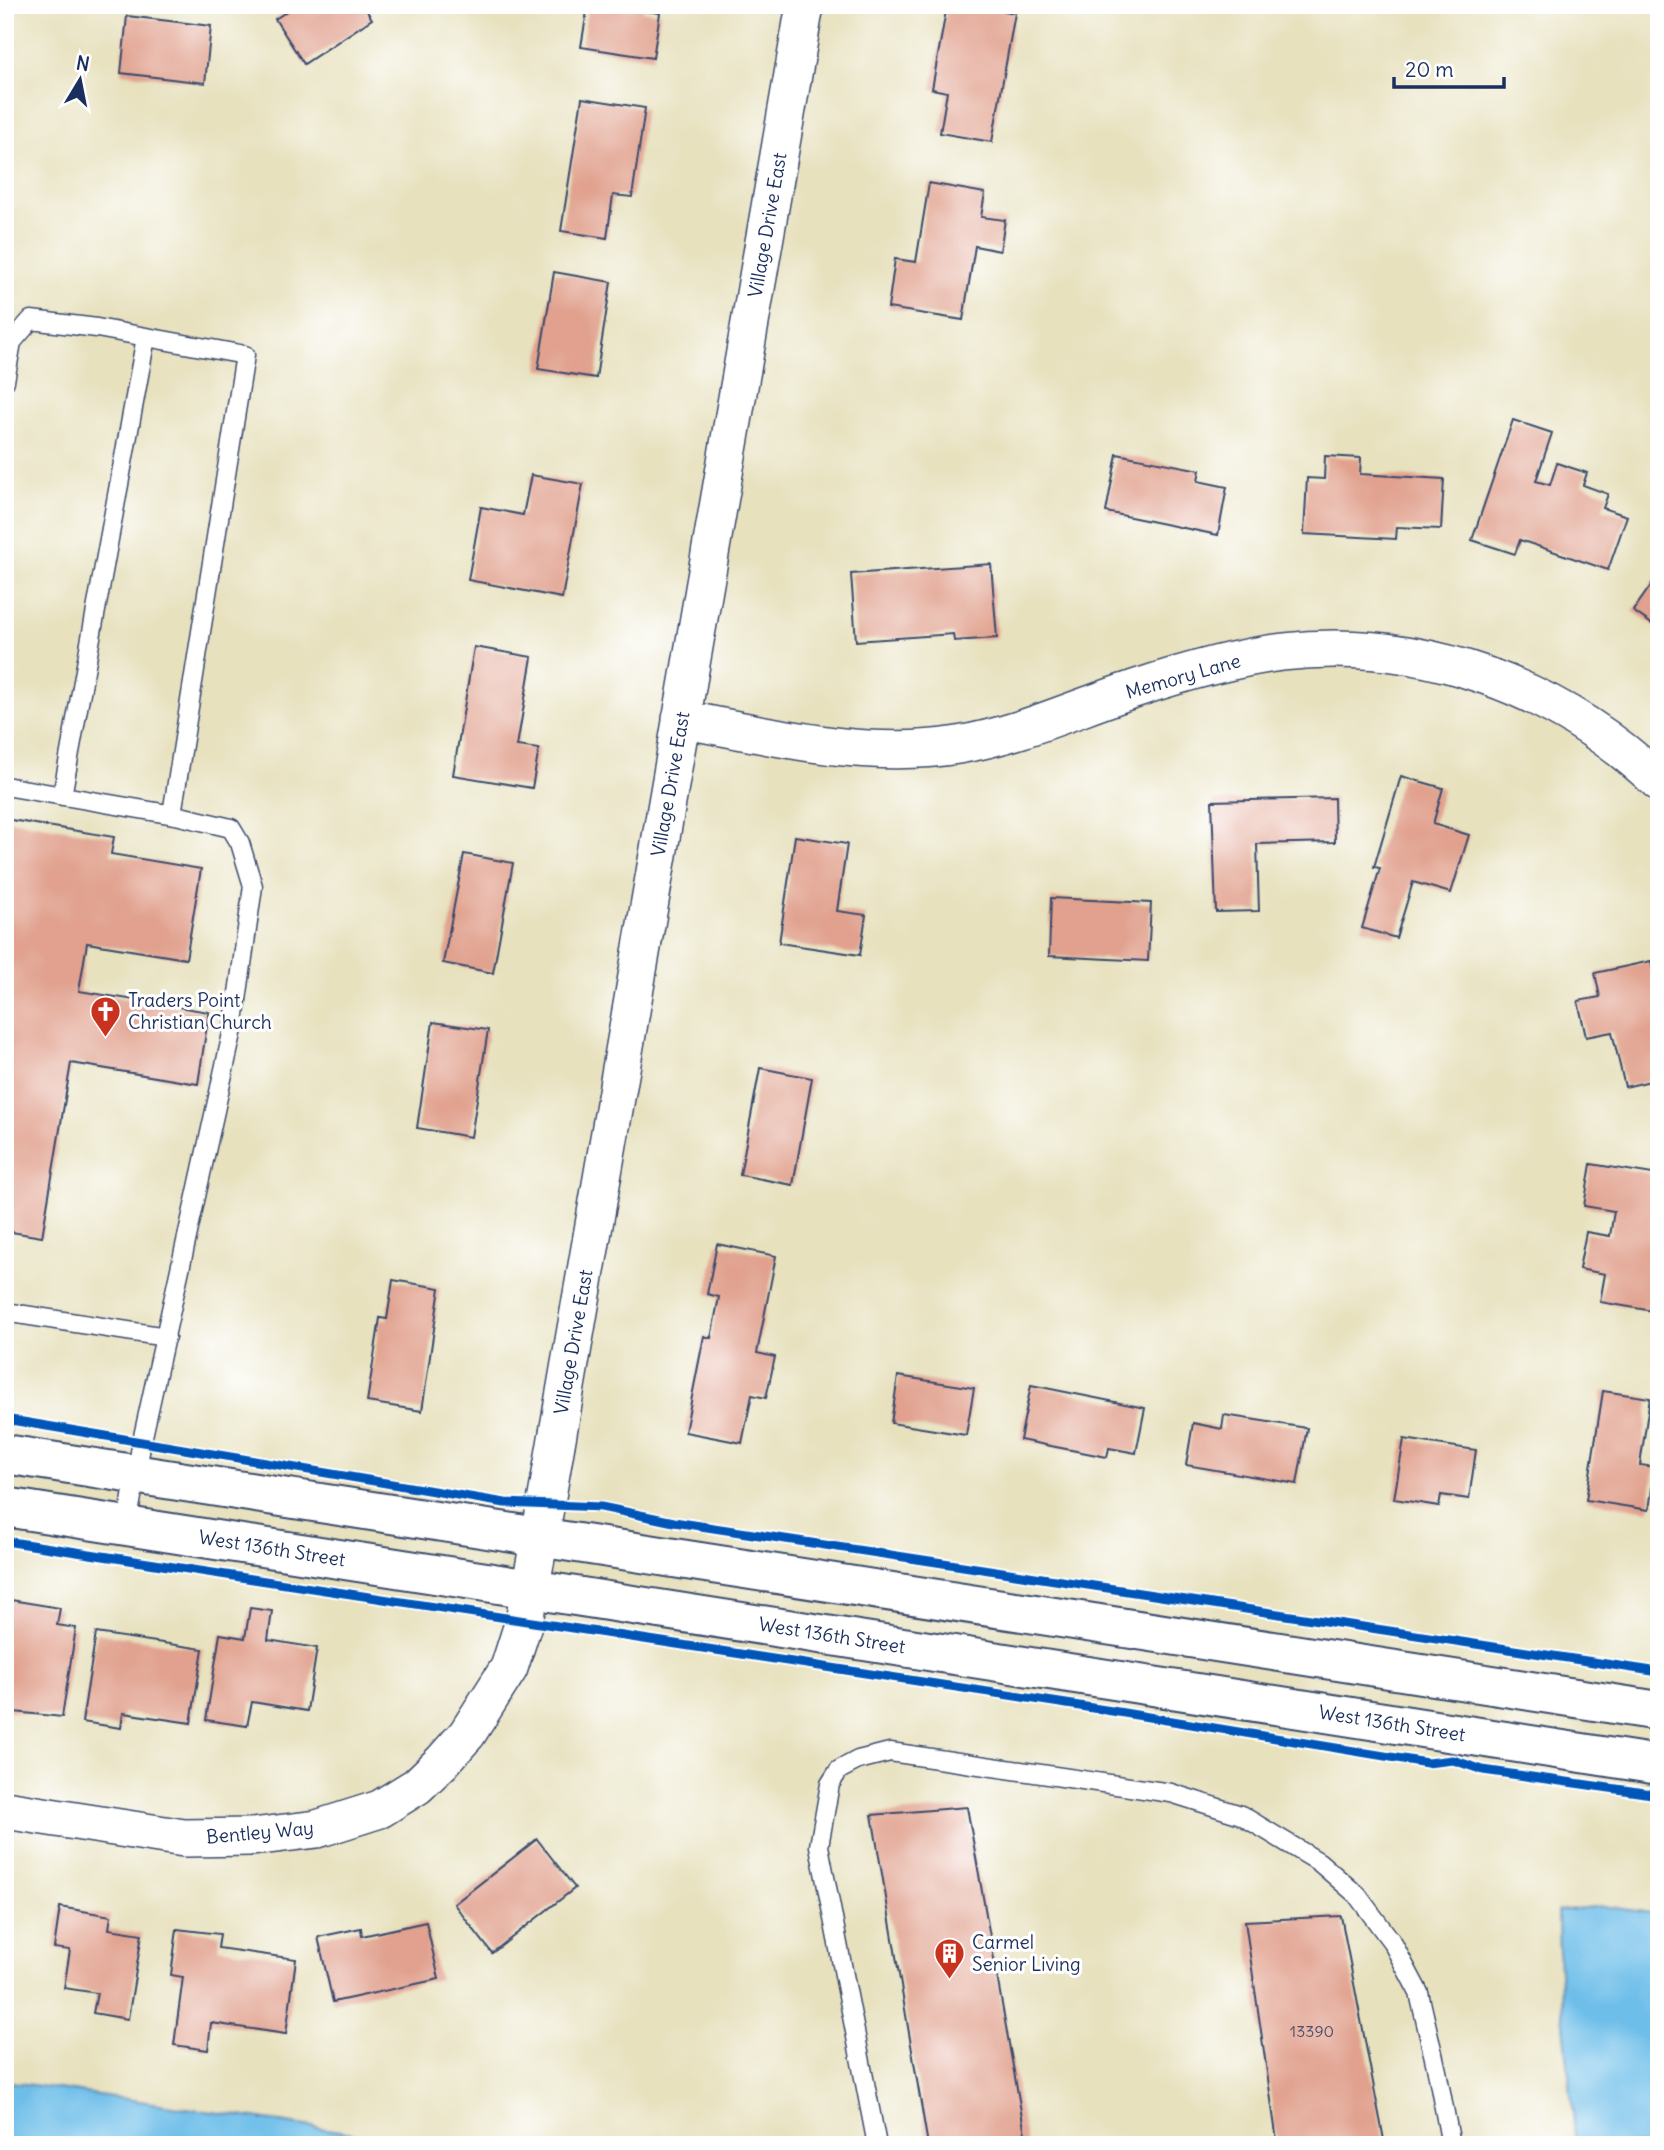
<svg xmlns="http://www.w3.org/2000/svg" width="1664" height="2150" font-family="Delius,sans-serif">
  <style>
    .water { fill: #6dbee9; stroke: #4476a4; stroke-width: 2 }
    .building { fill: #e1a18e }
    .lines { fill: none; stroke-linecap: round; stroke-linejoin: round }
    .service-casing { stroke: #3a4a6c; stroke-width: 21 }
    .minor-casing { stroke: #3a4a6c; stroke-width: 40 }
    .tertiary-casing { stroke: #3a4a6c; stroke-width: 42 }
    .service { stroke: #fff; stroke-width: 18 }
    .minor { stroke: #fff; stroke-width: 37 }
    .tertiary { stroke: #fff; stroke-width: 38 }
    .cycleway-casing { stroke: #fff; stroke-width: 13 }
    .cycleway { stroke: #0057b8; stroke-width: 9 }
    .labels { text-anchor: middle; stroke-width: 6; stroke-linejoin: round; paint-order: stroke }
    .number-label { font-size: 16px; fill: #4c4c6a }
    .street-label { font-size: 19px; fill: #1b2f5e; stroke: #fff }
    .poi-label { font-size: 19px; fill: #1b2f5e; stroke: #fff; text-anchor: start }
  </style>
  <rect width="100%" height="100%" fill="#fff"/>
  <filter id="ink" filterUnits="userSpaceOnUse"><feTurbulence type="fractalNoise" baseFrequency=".0143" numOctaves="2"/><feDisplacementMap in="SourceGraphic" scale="14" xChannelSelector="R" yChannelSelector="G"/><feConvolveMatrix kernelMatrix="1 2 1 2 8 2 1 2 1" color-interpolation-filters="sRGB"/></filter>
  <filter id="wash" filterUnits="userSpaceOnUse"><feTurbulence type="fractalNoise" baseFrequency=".00686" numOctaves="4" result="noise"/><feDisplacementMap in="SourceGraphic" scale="28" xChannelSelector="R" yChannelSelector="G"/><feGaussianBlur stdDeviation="1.57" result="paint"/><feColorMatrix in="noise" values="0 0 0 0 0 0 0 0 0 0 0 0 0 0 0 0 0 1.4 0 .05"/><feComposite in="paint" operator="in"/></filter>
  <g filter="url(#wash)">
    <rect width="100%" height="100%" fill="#e7e1be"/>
    <path class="water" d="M1603,1906L1659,1914V2145H1576C1569,2067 1558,1989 1558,1911Z
      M5,2081L353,2133L394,2145H5Z"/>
    <g id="blocks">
      <path class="building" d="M297,5H363L372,19L304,64L275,19Z
        M588,5H644L643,11L660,13L653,58L581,47Z
        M947,5H973L1015,13L992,142L940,133L947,92L932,89Z
        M127,16L211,26L205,83L121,73Z
        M582,98L645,108L632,197L613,195L607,238L561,231Z
        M929,183L985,193L981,217L1005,220L1000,251L975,246L963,320L888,308L895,259L916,262Z
        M554,272L611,282L596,378L538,369Z
        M1513,420L1552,433L1536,481L1550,485L1557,463L1587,473L1583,485L1608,494L1603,508L1627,516L1608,570L1520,540L1515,554L1472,540Z
        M1117,454L1200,470L1198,481L1227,487L1218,535L1106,512Z
        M1325,456L1361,458L1360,474L1444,479L1441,529L1397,527L1396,539L1304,534L1307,478L1324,479Z
        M531,475L583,484L562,598L468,580L481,507L523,515Z
        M991,564L997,638L954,641L953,634L856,641L851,574Z
        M1659,574V629L1633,611Z
        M474,647L532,657L517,746L539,749L532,788L453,775Z
        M1401,776L1443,788L1433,824L1469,835L1451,893L1413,882L1396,938L1362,928L1380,868L1374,867Z
        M1334,798L1335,842L1257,844L1259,911L1216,912L1212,801Z
        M5,819L114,837L111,854L201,869L186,959L87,943L79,991L209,1012L198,1084L71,1063L42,1237L5,1231Z
        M795,836L847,844L837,911L866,915L860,955L779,943Z
        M464,854L513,863L493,973L443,963Z
        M1051,898L1151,903L1148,961L1049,956Z
        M1651,961L1659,998V1079L1625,1087L1612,1032L1586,1037L1578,1001L1600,997L1595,973Z
        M433,1022L488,1030L471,1137L417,1128Z
        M760,1068L812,1078L793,1185L740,1175Z
        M1591,1164L1659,1175V1312L1600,1302L1605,1274L1579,1269L1586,1232L1610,1236L1614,1211L1584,1206Z
        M717,1244L776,1256L757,1353L775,1357L766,1398L752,1395L742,1443L685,1432L704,1336L711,1338L719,1297L707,1294Z
        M393,1280L440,1288L422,1411L367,1402L380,1318L387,1319Z
        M898,1376L974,1388L966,1435L891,1423Z
        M1031,1385L1145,1408L1136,1453L1109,1448L1107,1457L1020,1440Z
        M1603,1391L1650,1398L1640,1465L1655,1467L1649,1510L1586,1500Z
        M1224,1415L1307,1428L1297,1484L1186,1465L1193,1423L1222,1429Z
        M1404,1439L1476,1450L1469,1499L1441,1495L1439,1506L1394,1499Z
        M5,1599L60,1608L57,1625L76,1628L62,1717L5,1711Z
        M250,1608L272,1611L268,1640L317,1648L307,1711L252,1702L247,1726L206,1720L220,1634L245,1638Z
        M96,1633L203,1649L191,1723L123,1713L121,1728L82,1722Z
        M967,1807L1027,2145H928L872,1815Z
        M537,1839L575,1888L492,1953L454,1904Z
        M5,1904L13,1905L7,1940H5Z
        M60,1907L111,1916L109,1929L142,1934L128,2019L93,2013L97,1993L64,1988L70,1950L54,1948Z
        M1341,1916L1385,2145H1264L1277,2141L1245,1921Z
        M426,1922L439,1979L333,2002L318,1937L361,1928L362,1936Z
        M177,1929L220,1934L218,1948L296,1959L286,2034L211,2023L208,2050L174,2045L183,1977L171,1975Z"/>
    </g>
  </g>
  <g filter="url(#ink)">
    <use href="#blocks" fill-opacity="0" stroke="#3a4a6c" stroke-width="2"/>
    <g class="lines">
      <defs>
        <path id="service" d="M5,381L12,342L31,320L97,328L245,355L172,814
          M5,786L180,816L231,828L240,843L253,886L233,1029L142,1441L127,1525
          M62,796L146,337
          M5,1312L166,1337
          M877,2145L819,1846L830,1784L839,1770L858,1760L890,1752L1171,1793L1241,1815L1319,1862L1357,1895L1392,1942L1419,1993L1437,2071L1451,2145"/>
        <path id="minor" d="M681,719C771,736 866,760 958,745C1019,735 1076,708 1134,689C1182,673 1233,658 1283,652C1422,636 1558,687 1659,782
          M5,1810L184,1838L252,1837L317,1829L380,1809L417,1786L442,1762L467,1734L509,1668L524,1621L540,1537L805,5"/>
        <path id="tertiary" d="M5,1454L1659,1711
          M5,1507L1659,1765"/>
      </defs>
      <use href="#service" class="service-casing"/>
      <use href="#minor" class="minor-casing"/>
      <use href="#tertiary" class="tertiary-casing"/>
      <use href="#service" class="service"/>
      <use href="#minor" class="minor"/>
      <use href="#tertiary" class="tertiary"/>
      <defs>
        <path id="cycleway" d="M5,1419L505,1503L601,1507L674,1522L1659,1672
          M5,1541L1112,1711L1427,1763L1453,1760L1483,1770L1659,1795"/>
      </defs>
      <use href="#cycleway" class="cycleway-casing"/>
      <use href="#cycleway" class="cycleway"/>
    </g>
  </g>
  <defs>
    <symbol id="church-pin" viewBox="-11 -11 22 30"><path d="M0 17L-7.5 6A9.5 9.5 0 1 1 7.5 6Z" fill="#c8321e" stroke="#fff"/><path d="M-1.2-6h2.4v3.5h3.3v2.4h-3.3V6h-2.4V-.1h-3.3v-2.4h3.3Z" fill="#fff"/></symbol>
    <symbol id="building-pin" viewBox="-11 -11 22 30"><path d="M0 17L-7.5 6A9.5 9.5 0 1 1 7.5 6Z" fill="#c8321e" stroke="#fff"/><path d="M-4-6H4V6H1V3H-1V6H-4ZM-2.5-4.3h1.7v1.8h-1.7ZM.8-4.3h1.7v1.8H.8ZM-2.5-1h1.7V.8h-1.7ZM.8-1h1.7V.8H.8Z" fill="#fff"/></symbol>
  </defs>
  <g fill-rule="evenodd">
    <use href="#church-pin" x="88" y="994" width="35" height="47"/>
    <use href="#building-pin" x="932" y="1936" width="35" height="47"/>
  </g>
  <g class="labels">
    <g class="number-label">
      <text x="1312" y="2037">13390</text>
    </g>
    <g class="street-label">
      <text transform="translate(767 225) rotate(-80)" y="7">Village Drive East</text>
      <text transform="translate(1183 676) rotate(-16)" y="7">Memory Lane</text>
      <text transform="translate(670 784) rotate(-80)" y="7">Village Drive East</text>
      <text transform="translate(573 1342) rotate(-80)" y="7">Village Drive East</text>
      <text transform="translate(272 1548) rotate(9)" y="7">West 136th Street</text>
      <text transform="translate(832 1635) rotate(9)" y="7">West 136th Street</text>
      <text transform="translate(1392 1723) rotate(9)" y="7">West 136th Street</text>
      <text transform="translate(260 1832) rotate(-5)" y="7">Bentley Way</text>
    </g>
    <g class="poi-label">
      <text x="128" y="1007">Traders Point<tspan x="128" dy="22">Christian Church</tspan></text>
      <text x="972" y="1949">Carmel<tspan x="972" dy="22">Senior Living</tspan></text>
    </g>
  </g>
  <rect width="1664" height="2150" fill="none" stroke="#fff" stroke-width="28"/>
  <g transform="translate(80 80) rotate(10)" stroke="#ffffff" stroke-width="5" paint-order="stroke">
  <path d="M0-5L12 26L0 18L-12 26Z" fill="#1b2f5e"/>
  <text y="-10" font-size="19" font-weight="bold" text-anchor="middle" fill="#1b2f5e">N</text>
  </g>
  <path d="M1394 77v10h110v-10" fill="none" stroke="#1b2f5e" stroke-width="3.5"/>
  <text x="1405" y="77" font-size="21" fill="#1b2f5e" stroke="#ffffff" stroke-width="5" paint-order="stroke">20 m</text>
</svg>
